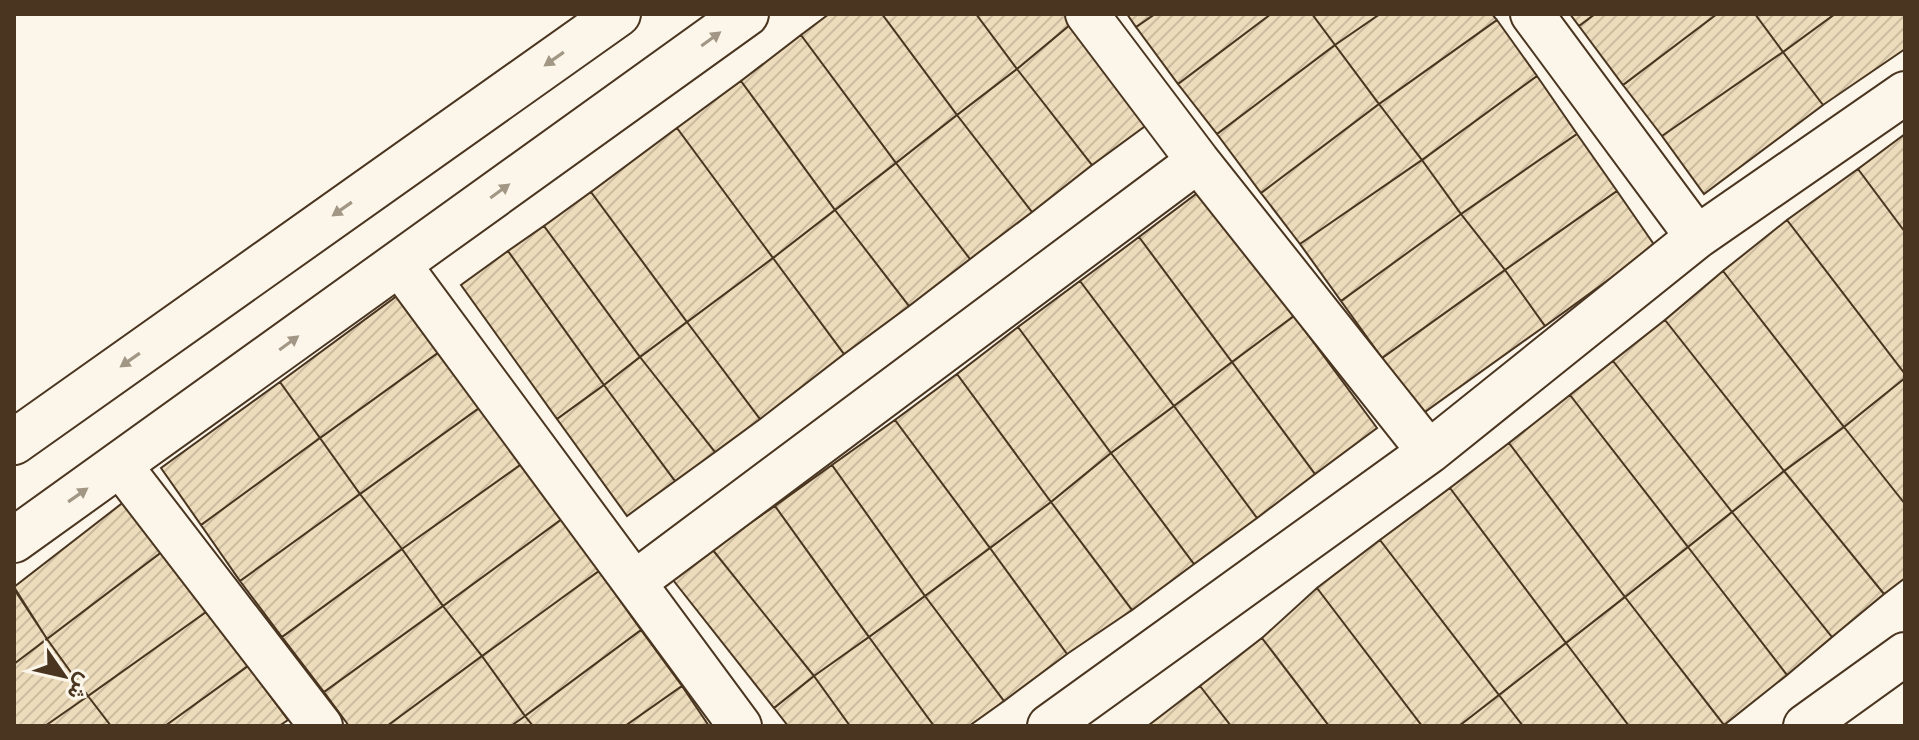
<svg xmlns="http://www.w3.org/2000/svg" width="1919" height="740" font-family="'Roboto Condensed',Vazirmatn,sans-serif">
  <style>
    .building { fill: url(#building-hatch); stroke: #4a3520; stroke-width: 2 }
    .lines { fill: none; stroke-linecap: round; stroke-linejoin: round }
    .minor-casing { stroke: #4a3520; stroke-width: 46 }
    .major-casing { stroke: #4a3520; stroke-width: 48 }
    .minor { stroke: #fbf6e9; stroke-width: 42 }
    .major { stroke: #fbf6e9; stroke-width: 44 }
    .oneway { fill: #a29684 }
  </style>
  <defs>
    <pattern id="building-hatch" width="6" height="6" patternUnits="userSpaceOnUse" patternTransform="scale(2)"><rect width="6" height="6" fill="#ecdcbc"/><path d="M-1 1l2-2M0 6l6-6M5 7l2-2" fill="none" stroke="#ccbda1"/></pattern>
  </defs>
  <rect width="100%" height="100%" fill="#fbf6e9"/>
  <path class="building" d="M829,14H882L957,115L896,163L801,35Z
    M882,14H976L1017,69L957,115Z
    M976,14H1073L1077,19L1017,69Z
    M1127,14H1155L1136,27Z
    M1155,14H1271L1178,84L1136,27Z
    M1271,14H1312L1335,45L1217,134L1178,84Z
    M1312,14H1380L1335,45Z
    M1380,14H1492L1497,20L1379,104L1335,45Z
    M1570,14H1595L1579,26Z
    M1595,14H1717L1623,85L1579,26Z
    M1717,14H1755L1783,52L1662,136L1623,85Z
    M1755,14H1835L1783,52Z
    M1835,14H1905V49L1823,105L1783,52Z
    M1077,19L1148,124L1092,165L1017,69Z
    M1497,20L1537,76L1422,160L1379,104Z
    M801,35L896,163L835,210L741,81Z
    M1335,45L1379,104L1261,193L1217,134Z
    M1783,52L1823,105L1704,194L1662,136Z
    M1017,69L1092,165L1032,212L957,115Z
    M1537,76L1577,134L1461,214L1422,160Z
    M741,81L835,210L773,258L677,128Z
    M1379,104L1422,160L1300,244L1261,193Z
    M957,115L1032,212L970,259L896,163Z
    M677,128L773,258L687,322L591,192Z
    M1577,134L1617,191L1505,270L1461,214Z
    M1905,134V232L1858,169Z
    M1422,160L1461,214L1341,301L1300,244Z
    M896,163L970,259L909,306L835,210Z
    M1858,169L1905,232V374L1787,220Z
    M1200,191L1294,316L1232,362L1139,237Z
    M1617,191L1655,246L1545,326L1505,270Z
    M591,192L687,322L640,357L544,226Z
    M835,210L909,306L844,354L773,258Z
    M1461,214L1505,270L1382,358L1341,301Z
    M1787,220L1905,374V378L1844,427L1723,271Z
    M544,226L640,357L604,385L508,251Z
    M1139,237L1232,362L1174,406L1080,281Z
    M508,251L604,385L557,419L461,285Z
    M773,258L844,354L760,419L687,322Z
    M1505,270L1545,326L1422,414L1382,358Z
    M1723,271L1844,427L1784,471L1665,320Z
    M1080,281L1174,406L1111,453L1018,327Z
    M401,293L442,350L320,438L280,382Z
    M1294,316L1377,428L1315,474L1232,362Z
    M1665,320L1784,471L1732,512L1613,361Z
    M687,322L760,419L715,452L640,357Z
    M1018,327L1111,453L1051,502L957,374Z
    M442,350L482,406L360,494L320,438Z
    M640,357L715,452L675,481L604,385Z
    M1613,361L1732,512L1688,547L1570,395Z
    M1232,362L1315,474L1257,518L1174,406Z
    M957,374L1051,502L990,548L895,420Z
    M1905,378V504L1844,427Z
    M280,382L320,438L201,525L161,468Z
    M604,385L675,481L627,516L557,419Z
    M1570,395L1688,547L1625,597L1509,443Z
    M482,406L523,463L402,549L360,494Z
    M1174,406L1257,518L1194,564L1111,453Z
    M895,420L990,548L925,596L832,465Z
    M1844,427L1905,504V578L1884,594L1784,471Z
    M320,438L360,494L240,581L201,525Z
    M1509,443L1625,597L1566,643L1450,488Z
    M1111,453L1194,564L1132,610L1051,502Z
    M523,463L562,519L443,606L402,549Z
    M832,465L925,596L869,637L775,506Z
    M1784,471L1884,594L1832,637L1732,512Z
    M1450,488L1566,643L1499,695L1380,540Z
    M360,494L402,549L282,637L240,581Z
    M125,501L163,551L47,639L14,587Z
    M1051,502L1132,610L1067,654L990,548Z
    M775,506L869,637L814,676L712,549Z
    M1732,512L1832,637L1787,675L1688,547Z
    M562,519L599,571L482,656L443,606Z
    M1380,540L1499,695L1459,726H1422L1317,588Z
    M1688,547L1787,675L1724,725L1625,597Z
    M990,548L1067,654L1004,701L925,596Z
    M402,549L443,606L324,692L282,637Z
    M712,549L814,676L774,708L673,580Z
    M163,551L206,612L88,696L47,639Z
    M599,571L641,630L525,716L482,656Z
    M1317,588L1422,726H1329L1262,638Z
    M14,589L47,639L14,664Z
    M925,596L1004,701L969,726H934L869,637Z
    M1625,597L1724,725L1722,726H1629L1566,643Z
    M443,606L482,656L387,726H349L324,692Z
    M206,612L248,666L165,726H111L88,696Z
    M641,630L682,686L625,726H533L525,716Z
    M869,637L934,726H850L814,676Z
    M1262,638L1329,726H1231L1200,686Z
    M47,639L88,696L45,726H14V664Z
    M1566,643L1629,726H1523L1499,695Z
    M482,656L525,716L511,726H387Z
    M248,666L288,720L279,726H165Z
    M814,676L850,726H788L774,708Z
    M682,686L709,726H625Z
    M1200,686L1231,726H1149V725Z
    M1499,695L1523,726H1459Z
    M88,696L111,726H45Z
    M525,716L533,726H511Z"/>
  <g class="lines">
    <defs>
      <path id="minor" d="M1087,14L1198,161L1429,452
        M1532,14L1697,237
        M399,264L740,726
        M120,465L321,726
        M635,582L1198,161
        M1049,726L1429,452L1697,237L1905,93
        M1805,726L1905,654"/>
      <path id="major" d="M14,442L618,14
        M14,540L746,14"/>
    </defs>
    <use href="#minor" class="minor-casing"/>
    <use href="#major" class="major-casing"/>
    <use href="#minor" class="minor"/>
    <use href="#major" class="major"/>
  </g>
  <defs><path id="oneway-solid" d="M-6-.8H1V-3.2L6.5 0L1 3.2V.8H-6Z" transform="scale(2)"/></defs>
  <g class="oneway">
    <use href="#oneway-solid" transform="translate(711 39) rotate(-36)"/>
    <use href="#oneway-solid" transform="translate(554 59) rotate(145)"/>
    <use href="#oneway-solid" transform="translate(500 191) rotate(-36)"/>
    <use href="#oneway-solid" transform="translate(342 209) rotate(145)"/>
    <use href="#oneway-solid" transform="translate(289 343) rotate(-36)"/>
    <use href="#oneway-solid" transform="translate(130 360) rotate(145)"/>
    <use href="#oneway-solid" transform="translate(78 495) rotate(-35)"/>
  </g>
  <rect width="1919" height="740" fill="none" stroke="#4a3520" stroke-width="32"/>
  <g transform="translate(64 676) rotate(124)" stroke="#fbf6e9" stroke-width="6" paint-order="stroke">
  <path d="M0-6L14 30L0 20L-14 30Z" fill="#4a3520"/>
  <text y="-12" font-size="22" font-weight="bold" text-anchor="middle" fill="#4a3520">ش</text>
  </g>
</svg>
